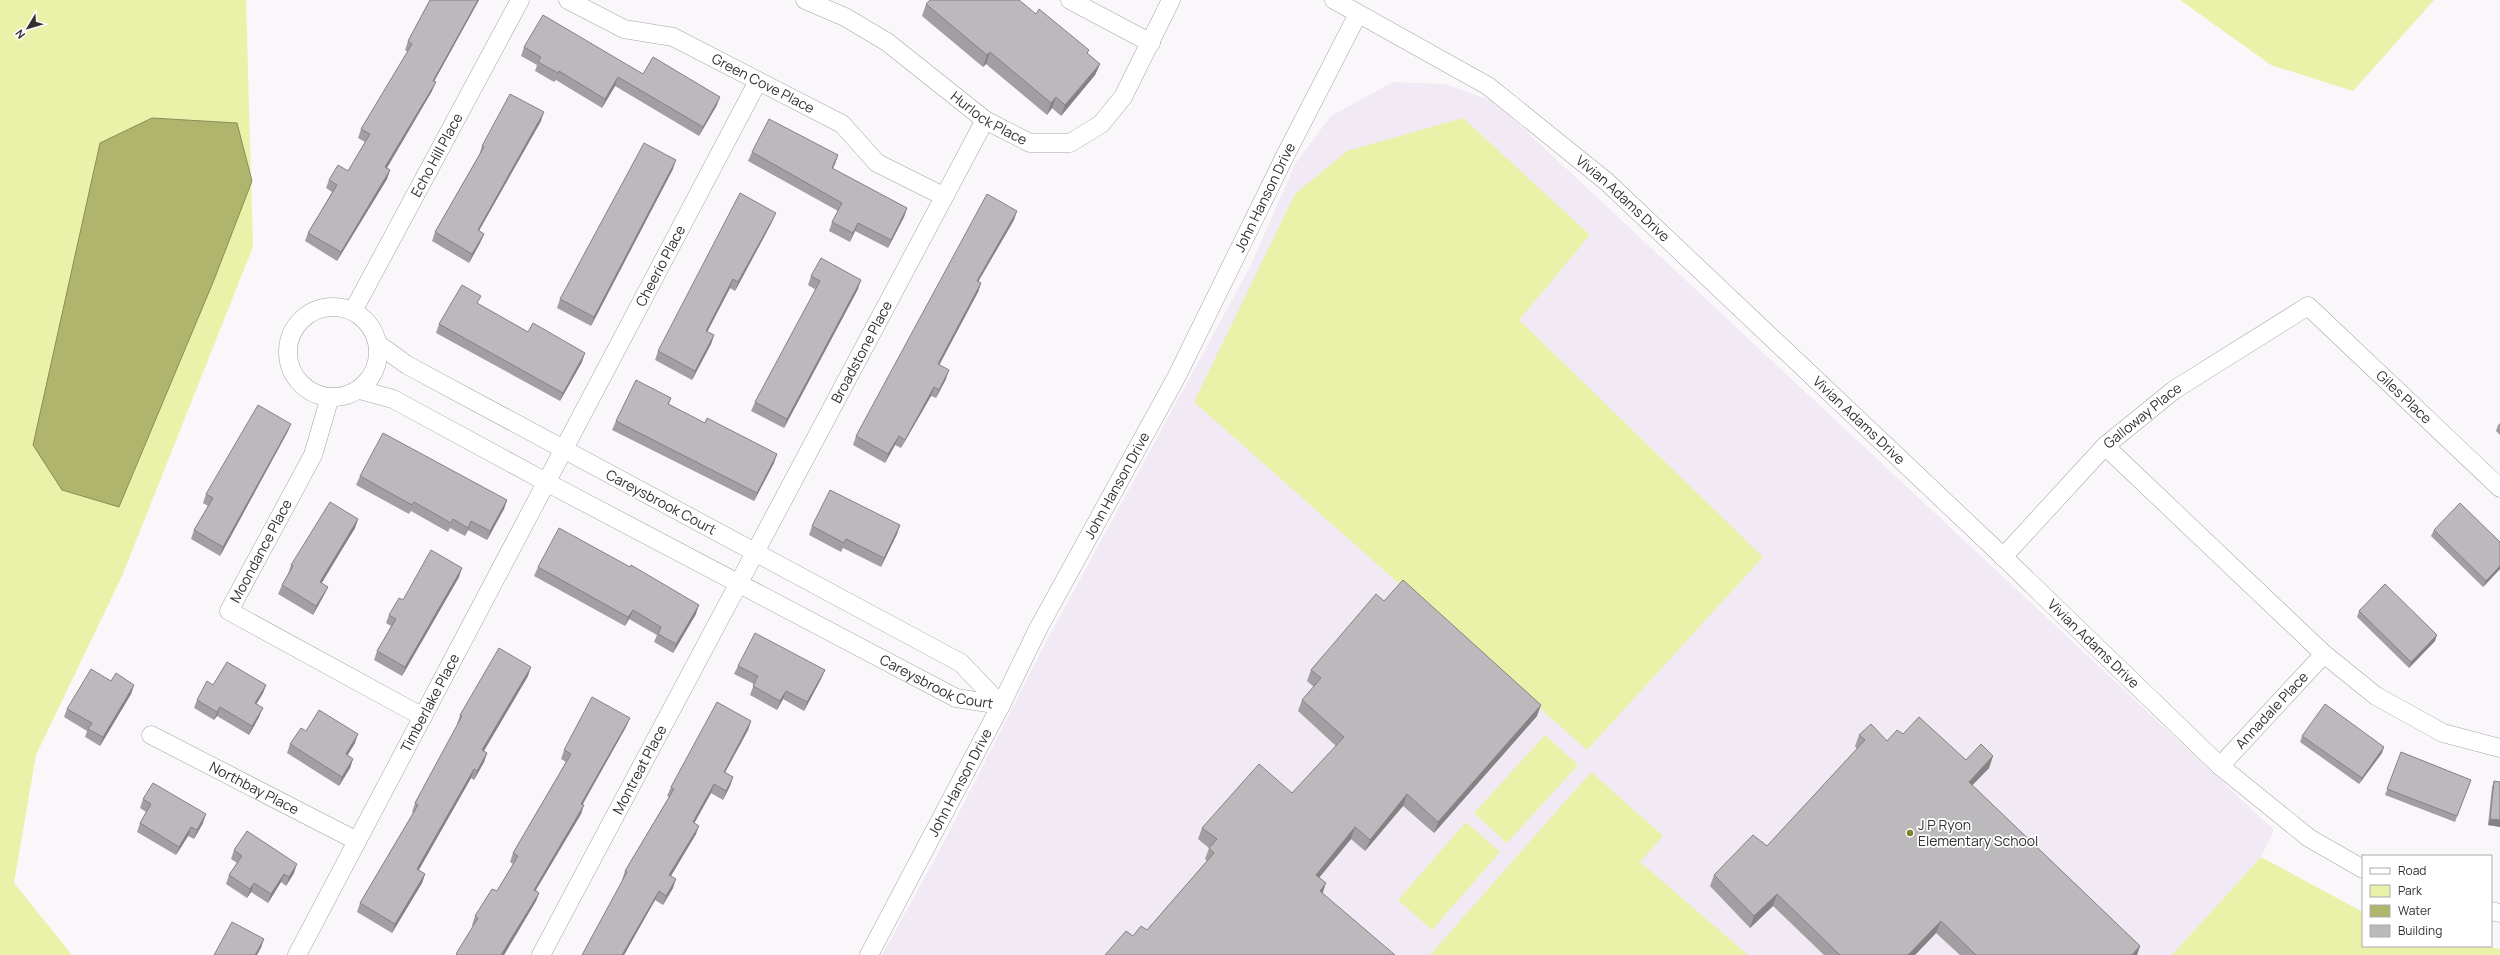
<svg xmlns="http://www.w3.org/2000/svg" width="2500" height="955" font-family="Manrope,sans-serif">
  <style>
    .built { fill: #f1e9f4 }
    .green { fill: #eaf1a9 }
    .water { fill: #afb56c; stroke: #898d5a }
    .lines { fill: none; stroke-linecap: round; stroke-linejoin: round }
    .street-casing { stroke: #a6a2a7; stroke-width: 19 }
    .street { stroke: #fff; stroke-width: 18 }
    .wall { fill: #a29fa3 }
    .shaded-wall { fill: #848284 }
    .building { fill: #bcb9bd; stroke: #848284 }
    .poi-dot { fill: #7e832e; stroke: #fff; stroke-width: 1.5 }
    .labels { text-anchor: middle; stroke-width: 3.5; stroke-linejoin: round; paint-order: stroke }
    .street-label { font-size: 14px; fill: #313031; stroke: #fff }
    .poi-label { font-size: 14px; fill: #313031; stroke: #fff; text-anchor: start }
  </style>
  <rect width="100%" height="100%" fill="#faf7fb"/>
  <path class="built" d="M1393,82L1445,84L1495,102L2274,830L2261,857L2172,955H882L942,846L1047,640L1250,267L1295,164L1331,116Z"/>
  <path class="green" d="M0,0H246L253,247L122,576L36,755L14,883L72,955H0Z
    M2180,0H2434L2353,91L2271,65Z
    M1463,118L1590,235L1519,320L1763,557L1587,750L1194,402L1295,194L1347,151Z
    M1545,735L1578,765L1507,843L1474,813Z
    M1591,772L1663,836L1640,862L1748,955H1430Z
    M1466,822L1500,852L1432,930L1398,900Z
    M2261,857L2363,912V946H2484L2500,949V955H2172Z"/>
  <path class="water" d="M152,118L237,123L252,181L214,280L119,507L62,490L33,445L100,143Z"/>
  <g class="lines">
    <defs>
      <g id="street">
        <path id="s1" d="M568,0L624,29L673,37L842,124L877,163L943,196"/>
        <path id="s2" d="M805,0L845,17L887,42L985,120L1030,143H1070L1101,124L1123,97L1171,0"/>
        <path d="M1070,0L1151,43"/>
        <path id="s3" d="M1334,0L1488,86L1607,182L1993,547L2220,766L2309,838L2363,869"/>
        <circle cx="333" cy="352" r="45"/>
        <path id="s4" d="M353,311L520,0"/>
        <path id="s5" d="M360,390L393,399L546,482L956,698L1001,705L961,663L407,365L378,344"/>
        <path d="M330,397L313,455L229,611L423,717"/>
        <path d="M2105,446L2324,654L2376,696L2443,733L2500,748"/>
        <path id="s6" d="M2003,557L2105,446L2174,390L2308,306L2500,488"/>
        <path id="s7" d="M151,735L357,841"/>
        <path id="s8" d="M2220,766L2324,654"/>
        <path d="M2491,911L2500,913"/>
        <path id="s9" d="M297,955L758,81"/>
        <path id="s10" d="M541,955L985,120"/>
        <path id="s11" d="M869,955L1001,705L1038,629L1177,376L1287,152L1358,14"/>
      </g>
    </defs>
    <use href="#street" class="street-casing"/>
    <use href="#street" class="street"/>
  </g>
  <path class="wall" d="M430,0H479L434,81L432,91L387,168L390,170L387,179L337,261L305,241L308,233L332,192L326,188L329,180L348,171L365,142L358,138L361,129L408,52L405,50L408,41Z
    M926,4L1088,54L1100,64L1095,75L1061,116L1052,108L1047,115L986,64L983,67L922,16Z
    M524,47L643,74L717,105L699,136L615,86L602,108L556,80L554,82L535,71L537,65L521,56Z
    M541,121L479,231L484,234L480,243L469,263L432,241L435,232L479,155L482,146Z
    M752,152L838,155L833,169L907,208L904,217L888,248L855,231L850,242L829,231L832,222L838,211L748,161Z
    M673,169L591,326L557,308L560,299Z
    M1014,220L978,281L981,283L978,292L939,365L946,379L936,398L931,396L901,448L895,445L885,463L853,445L856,436Z
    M772,222L735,291L730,288L707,332L714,335L711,344L692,380L655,360L658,351Z
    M811,276L858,289L784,428L751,411L755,402L816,290L808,285Z
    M478,304L528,332L582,362L560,401L436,333L439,324Z
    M671,398L669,404L774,463L754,501L612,430L616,421Z
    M2500,423V435L2496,431L2498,425Z
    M291,424L287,433L220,556L191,539L194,530L208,506L203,503L206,494Z
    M360,476L507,500L504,509L487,540L468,530L465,536L450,528L448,532L411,511L409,514L356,485Z
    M358,519L355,528L321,583L328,587L324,595L313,615L278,594L282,585L288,574L291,565Z
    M900,525L897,534L881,567L843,548L841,552L809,535L812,526Z
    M2434,530L2500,542V569L2483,587L2431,536Z
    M538,567L696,614L673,653L654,642L657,635L629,619L625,626L534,576Z
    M459,577L402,676L374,660L377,651L391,626L386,623L389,615L403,600Z
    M1384,601L1537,716L1434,833L1403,806L1365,851L1351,839L1319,878L1133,936L1147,930L1207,861L1205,859L1209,848L1198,839L1202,828L1292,793L1336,746L1298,711L1302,700L1314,687L1307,681L1311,670Z
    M2359,611L2435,641L2409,668L2357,617Z
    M738,666L825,670L821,679L804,711L783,699L777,710L750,695L754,684L734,674Z
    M528,676L484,751L487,753L484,762L474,780L471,778L419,870L425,874L422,883L392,933L357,912L360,903L413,813L412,812L415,803L458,724H457L460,715Z
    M111,681L134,685L131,694L100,746L85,737L87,731L64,717L67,709Z
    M213,685H266L263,693L256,704L259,717L249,735L217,716L214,720L194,708L197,700Z
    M751,721L748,730L725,772L733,777L730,786L723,800L711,793L694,823L696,834L671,876L673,888L663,905L655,900L624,955H582L623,880H622L625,871L669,797L667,796L671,787Z
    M626,727L583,804L581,814L536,890L539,893L536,901L504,955H456L473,926L472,925L475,916L497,891L513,864L510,862L513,853L566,762L561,759L564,750Z
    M306,731L355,743L347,755L353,759L350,768L339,786L287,753L290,744Z
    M1903,734L1966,760L1993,756L1989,768L1972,785L2140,946L2137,955H1960L1936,933L1915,955H1824L1773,906L1750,928L1710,886L1714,875L1767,846L1857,749L1855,746L1859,735L1887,741Z
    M2302,736L2382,753L2359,784L2300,742Z
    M2401,752L2471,780L2455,822L2385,795Z
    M2494,781L2500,827L2488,825L2492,787Z
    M143,799L203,823L194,839L188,836L176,855L137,832L140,823L146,812L140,808Z
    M234,850L294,873L286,886L281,882L268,903L251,892L247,898L226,884L229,875L237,863L231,859Z"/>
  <path class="shaded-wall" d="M478,0H479L430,89L433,81Z
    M990,52L986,64L983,67L987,55Z
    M1100,64L1095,75L1061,116L1065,105Z
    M618,77L615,86L602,108L605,99Z
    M436,82L432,91L382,176L385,167Z
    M720,97L717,105L699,136L703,127Z
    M1056,97L1052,108L1047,115L1051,103Z
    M544,112L541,121L474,239L478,230Z
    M838,155L835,164L828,177L832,168Z
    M676,160L673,169L591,326L594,317Z
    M390,170L387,179L337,261L341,252Z
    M907,208L904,217L888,248L891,240Z
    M1017,211L1014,220L974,289L977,281Z
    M776,213L772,222L735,291L738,282Z
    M858,223L855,231L850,242L853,233Z
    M484,234L480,243L469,263L472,254Z
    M733,279L730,288L703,340L706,331Z
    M861,280L858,289L784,428L787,419Z
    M981,283L978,292L935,373L938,364Z
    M714,335L711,344L692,380L695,371Z
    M585,353L582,362L560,401L563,393Z
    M949,370L946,379L936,398L939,390Z
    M934,387L931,396L901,448L905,440Z
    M291,424L287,433L220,556L223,547Z
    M899,436L895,445L885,463L888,454Z
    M777,454L774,463L754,501L757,493Z
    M507,500L504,509L487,540L490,531Z
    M358,519L355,528L317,591L320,582Z
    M471,521L468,530L465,536L468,528Z
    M900,525L897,534L881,567L884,558Z
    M2500,566V569L2483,587L2486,581Z
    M462,568L459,577L402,676L405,667Z
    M328,587L324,595L313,615L316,606Z
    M699,605L696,614L673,653L676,644Z
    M633,610L629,619L625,626L628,617Z
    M2437,635L2435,641L2409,668L2411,662Z
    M531,667L528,676L479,759L482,750Z
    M825,670L821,679L804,711L807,702Z
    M134,685L131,694L100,746L103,737Z
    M266,685L263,693L252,712L255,703Z
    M786,691L783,699L777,710L780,701Z
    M1541,705L1537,716L1434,833L1438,822Z
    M220,707L217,716L214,720L217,712Z
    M263,708L259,717L249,735L252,726Z
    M630,718L626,727L578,812L581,804Z
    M751,721L748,730L721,780L724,772Z
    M358,734L355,743L343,763L346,754Z
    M2384,747L2382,753L2359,784L2362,778Z
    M487,753L484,762L474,780L477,771Z
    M1993,756L1989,768L1965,793L1969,782Z
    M353,759L350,768L339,786L342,777Z
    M474,769L471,778L414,878L417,869Z
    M733,777L730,786L723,800L726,791Z
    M714,784L711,793L690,831L693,822Z
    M1407,794L1403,806L1365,851L1370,840Z
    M584,805L581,814L531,898L534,890Z
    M206,814L203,823L194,839L197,830Z
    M2490,819L2500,820V827L2488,825Z
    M699,826L696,834L666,884L669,875Z
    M191,827L188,836L176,855L179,847Z
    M1355,827L1351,839L1312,886L1316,875Z
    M297,864L294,873L286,886L289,877Z
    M284,874L281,882L268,903L271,894Z
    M425,874L422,883L392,933L395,924Z
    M676,879L673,888L663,905L666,896Z
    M254,883L251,892L247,898L250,889Z
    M1326,883L1322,895L1320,891Z
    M659,891L655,900L624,955H622Z
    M539,893L536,901L504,955H501Z
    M1777,894L1773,906L1750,928L1754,916Z
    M1941,921L1936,933L1915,955H1908Z
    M264,939L261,948L257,955H255Z
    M2140,946L2137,955H2132Z"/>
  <path class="building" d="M430,0H478L433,81L436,82L385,167L390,170L341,252L308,233L337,185L329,180L338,165L348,171L370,134L361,129L412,44L408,41Z
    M930,0H1019L1036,14L1039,9L1089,50L1087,53L1100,64L1065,105L1056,97L1051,103L990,52L987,55L926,4Z
    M543,15L643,74L653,57L720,97L703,127L618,77L605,99L559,71L558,73L538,62L541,57L524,47Z
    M510,94L544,112L478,230L484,234L472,254L435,232L484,147L482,146Z
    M769,119L838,155L832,168L907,208L891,240L858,223L853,233L832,222L842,203L752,152Z
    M644,143L676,160L594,317L560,299Z
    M740,193L776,213L738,282L733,279L706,331L714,335L695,371L658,351Z
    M987,194L1017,211L977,281L981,283L938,364L949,370L939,390L934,387L905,440L899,436L888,454L856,436Z
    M821,258L861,280L787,419L755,402L820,281L811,276Z
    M462,285L481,296L477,303L528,332L533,323L585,353L563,393L439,324Z
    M636,380L671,398L668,404L705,423L707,418L777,454L757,493L616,421Z
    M258,405L291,424L223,547L194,530L213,498L206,494Z
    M383,433L507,500L490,531L471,521L468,528L453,519L451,523L414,502L412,505L360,476Z
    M830,490L900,525L884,558L846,539L844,543L812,526Z
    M330,502L358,519L320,582L328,587L316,606L282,585L293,566L291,565Z
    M2460,503L2500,542V566L2486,581L2434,530Z
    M559,528L630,567L631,565L699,605L676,644L658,634L661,627L633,610L628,617L538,567Z
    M431,550L462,568L405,667L377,651L396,619L389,615L399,598L403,600Z
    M1403,580L1541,705L1438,822L1407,794L1370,840L1355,827L1316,875L1326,883L1320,891L1395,955H1105L1126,931L1133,936L1141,926L1147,930L1214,853L1209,848L1217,839L1202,828L1259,764L1292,793L1344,737L1302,700L1321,678L1311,670L1376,594L1384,601Z
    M2385,584L2437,635L2411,662L2359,611Z
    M755,633L825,670L807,702L786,691L780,701L753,686L758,676L738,666Z
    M499,648L531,667L482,750L487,753L477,771L474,769L417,869L425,874L395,924L360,903L418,805L415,803L462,716L460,715Z
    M227,662L266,685L255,703L263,708L252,726L220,707L217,712L197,700L207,681L213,685Z
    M91,669L111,681L116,673L134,685L103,737L88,729L92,723L67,709Z
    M592,697L630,718L581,804L584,805L534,890L539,893L501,955H458L456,954L478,918L475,916L492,889L497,891L518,856L513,853L571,754L564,750Z
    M717,702L751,721L724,772L733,777L726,791L714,784L693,822L699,826L669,875L676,879L666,896L659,891L622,955H582L627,872L625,871L674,789L671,787Z
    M2325,704L2384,747L2362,778L2302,736Z
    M319,710L358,734L346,754L353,759L342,777L290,744L301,728L306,731Z
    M1919,717L1966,760L1981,744L1993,756L1969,782L2140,946L2132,955H1976L1941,921L1908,955H1840L1777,894L1754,916L1714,875L1753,835L1767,846L1865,740L1859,735L1871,724L1887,741L1897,730L1903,734Z
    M2401,752L2471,780L2457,816L2387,789Z
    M2494,781L2500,782V820L2490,819Z
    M153,783L206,814L197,830L191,827L179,847L140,823L151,804L143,799Z
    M247,831L297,864L289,877L284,874L271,894L254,883L250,889L229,875L242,856L234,850Z
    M232,922L264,939L255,955H214Z"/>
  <circle class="poi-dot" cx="1910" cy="833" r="4"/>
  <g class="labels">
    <g class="street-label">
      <text dy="5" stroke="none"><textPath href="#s1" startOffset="214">Green Cove Place</textPath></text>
      <text dy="5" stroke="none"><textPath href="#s2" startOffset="220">Hurlock Place</textPath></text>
      <text dy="5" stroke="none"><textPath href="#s4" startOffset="177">Echo Hill Place</textPath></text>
      <text dy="5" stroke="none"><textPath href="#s11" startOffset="855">John Hanson Drive</textPath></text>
      <text dy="5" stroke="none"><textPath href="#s3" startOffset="352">Vivian Adams Drive</textPath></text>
      <text dy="5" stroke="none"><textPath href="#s9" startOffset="779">Cheerio Place</textPath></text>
      <text dy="5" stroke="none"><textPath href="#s10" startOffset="683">Broadstone Place</textPath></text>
      <text dy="5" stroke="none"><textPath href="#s6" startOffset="530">Giles Place</textPath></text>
      <text dy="5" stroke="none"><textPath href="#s6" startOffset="199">Galloway Place</textPath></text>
      <text dy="5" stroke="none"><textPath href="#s3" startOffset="676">Vivian Adams Drive</textPath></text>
      <text dy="5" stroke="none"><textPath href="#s11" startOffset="531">John Hanson Drive</textPath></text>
      <text transform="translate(661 502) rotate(28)" y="5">Careysbrook Court</text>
      <text transform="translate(261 551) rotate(-62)" y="5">Moondance Place</text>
      <text dy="5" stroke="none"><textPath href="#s3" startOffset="1000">Vivian Adams Drive</textPath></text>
      <text dy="5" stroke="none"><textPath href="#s5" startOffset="648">Careysbrook Court</textPath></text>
      <text dy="5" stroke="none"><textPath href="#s9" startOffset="285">Timberlake Place</textPath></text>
      <text dy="5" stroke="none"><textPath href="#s8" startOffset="76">Annadale Place</textPath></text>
      <text dy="5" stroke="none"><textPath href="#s10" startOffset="210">Montreat Place</textPath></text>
      <text dy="5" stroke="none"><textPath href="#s11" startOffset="195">John Hanson Drive</textPath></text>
      <text dy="5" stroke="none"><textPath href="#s7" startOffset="116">Northbay Place</textPath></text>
    </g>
    <g class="poi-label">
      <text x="1918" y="830">J P Ryon<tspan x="1918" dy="16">Elementary School</tspan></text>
    </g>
  </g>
  <rect x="2362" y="855" width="130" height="92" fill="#ffffff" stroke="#adacad"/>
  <rect x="2370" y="868" width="20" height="6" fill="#ffffff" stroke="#adacad"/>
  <text x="2398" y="875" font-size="12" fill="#313031">Road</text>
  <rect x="2370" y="885" width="20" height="12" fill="#eaf1a9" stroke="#adacad"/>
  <text x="2398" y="895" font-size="12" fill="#313031">Park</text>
  <rect x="2370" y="905" width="20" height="12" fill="#afb56c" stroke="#adacad"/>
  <text x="2398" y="915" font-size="12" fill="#313031">Water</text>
  <rect x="2370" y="925" width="20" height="12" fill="#bcb9bd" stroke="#adacad"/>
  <text x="2398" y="935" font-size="12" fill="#313031">Building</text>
  <g transform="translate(28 28) rotate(232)" stroke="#ffffff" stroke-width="3" paint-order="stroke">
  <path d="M0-3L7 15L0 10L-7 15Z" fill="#313031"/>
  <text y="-6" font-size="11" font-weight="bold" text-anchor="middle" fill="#313031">N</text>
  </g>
</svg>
